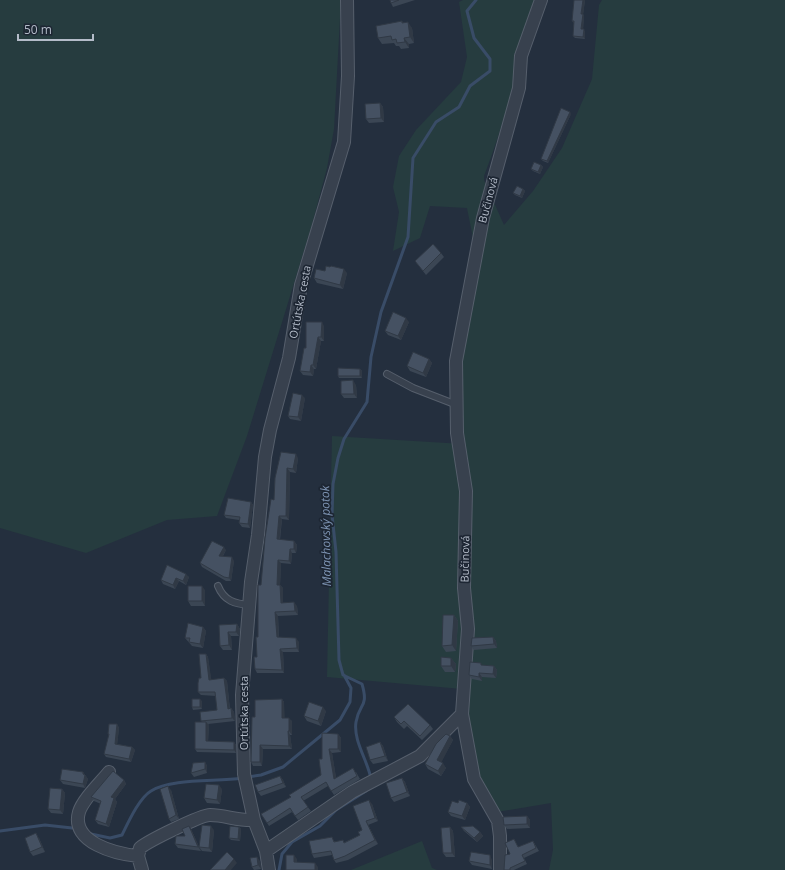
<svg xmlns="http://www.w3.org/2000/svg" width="785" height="870" font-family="'Open Sans',sans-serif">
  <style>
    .green { fill: #263c3f }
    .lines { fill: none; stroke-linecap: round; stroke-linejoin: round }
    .stream { stroke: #394c67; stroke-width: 3 }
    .lane-casing { stroke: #565f6c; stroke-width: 8 }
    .street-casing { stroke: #565f6c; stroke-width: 14 }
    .lane { stroke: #38414e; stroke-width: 6 }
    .street { stroke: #38414e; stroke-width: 12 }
    .wall { fill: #3b4654 }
    .shaded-wall { fill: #303945 }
    .building { fill: #455162; stroke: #303945 }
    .labels { text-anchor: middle; stroke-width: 3.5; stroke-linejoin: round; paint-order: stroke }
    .street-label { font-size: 11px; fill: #b4bcc9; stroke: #1d2633 }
    .water-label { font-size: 12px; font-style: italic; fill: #7c92b1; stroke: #1d2633 }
  </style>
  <rect width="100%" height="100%" fill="#242f3e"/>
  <path class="green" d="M0,0H341L334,129L327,168L311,228L247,436L217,516L167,520L86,553L0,528Z
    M463,0H536C521,60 506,119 484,176V180L504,225L533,191L562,148L592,79L599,5L602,0H785V870H549L553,850L551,803L497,812L484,801L462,689L327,677L332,436L463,444L456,392L479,268L467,208L430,206L420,238L393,251L399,212L393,187L399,156L416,130L461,82L467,57L459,2Z
    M422,841L432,868L437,870H351Z"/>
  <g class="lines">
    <path class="stream" d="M248,777L261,775L283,767L340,720L350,702L351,688L344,675
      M371,779C368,761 353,741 356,722C359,703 369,708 362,684L343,675L339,660L336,552L332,515L333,484L338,458L344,439L367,402L371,357L381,312L408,237L413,158L436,122L459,107L470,86L490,71V59L474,38L467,11L476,0
      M0,831L45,825L72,828
      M91,834L110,838L122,835C128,823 139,798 151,791C171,778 217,782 242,778
      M279,870L282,854L292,842L320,826L336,810L366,791"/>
    <defs>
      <path id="lane" d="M387,374L413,388L457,405
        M218,586C224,601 235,604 250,605"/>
      <path id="street" d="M109,772C101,782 83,799 79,812C70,843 117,854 138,856
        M266,851L352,792L420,756L462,714
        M142,870L138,856L140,848C148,841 201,815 210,815C225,815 238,821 254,820
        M269,870L266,851L254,820L244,774L242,695L251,582L258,535L265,457L270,430L289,358L301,285L344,142L348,76L347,0
        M500,870V836L498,821L474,779L462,714L468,629L464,588L466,491L457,433L456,361L483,218L519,88L521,56L541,0"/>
    </defs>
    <use href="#lane" class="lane-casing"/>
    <use href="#street" class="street-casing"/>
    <use href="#lane" class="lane"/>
    <use href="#street" class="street"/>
  </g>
  <path class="wall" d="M390,0H415L393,7L391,3Z
    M585,0L583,14L584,16L583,29L585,32V39L575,38L573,36L574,23L572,21Z
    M402,21L403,23L412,28L414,43L409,44V48L401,49L399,46H396L394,43L382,44L378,38Z
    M380,103L383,107L384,122L369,123L366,119Z
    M571,114L548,163L543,161L541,159Z
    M541,165L543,167L540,174L533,171L531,169Z
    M523,189L525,191L522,198L515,195L513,193Z
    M441,253L444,257L426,275L415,261Z
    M330,267L347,273L343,289L317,283L314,278Z
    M409,322L401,340L388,335L385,331Z
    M324,326V341H321L316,369H314L313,376L303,375L300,371L306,348Z
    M429,359L432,363L426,377L410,371L407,366Z
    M360,369L362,371V378H339L338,376Z
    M356,385L357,398H344L341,394Z
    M305,398L301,421L290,419L288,416Z
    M298,458L296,473L290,472L289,520L282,519L280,540L294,541L297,545L296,553H292L291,564L281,563L280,585L283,588V603L297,606L298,615L278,616L279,637L299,642V652H283L284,673H257L255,669L257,657L258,637L261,585L274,500L275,478Z
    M251,502L253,505L250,528L242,527L239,523V520L226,518L224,515Z
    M226,550L223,556L234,561L231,581H226L202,567L200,563Z
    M167,565L189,577L186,585L179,581L175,589L163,584L161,580Z
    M205,590V606H191L188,601Z
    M454,615L458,621L456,651L446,652L442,646Z
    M237,624L240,629L239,636H231L232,650H223L220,646L219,625Z
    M203,627L206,631L203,648L192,646L185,638Z
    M493,637L496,641L497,648L474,650L471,646Z
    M206,654L208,657L211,680L224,678L227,681L230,709L231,708L234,712L235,721L208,724L209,725L208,741L234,742L236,745V753L197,752L195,749L202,722L201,721L217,710L216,696L201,695L198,692Z
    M451,658L456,664L455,672H445L441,666Z
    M483,665L494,666L497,670L496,678L482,677V681L472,679L469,675Z
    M282,699L284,702V718L292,721V735H290L292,749H263L262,766H253L251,762L255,717Z
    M202,701V709L193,710L192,707Z
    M326,711L321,726L307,721L304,716Z
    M394,717L430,725L433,729L422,740L407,726L404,729L397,722Z
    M117,724L119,728L117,744L132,747L135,750L131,762L106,757L104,754L109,736L108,734Z
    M338,734L341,738V752L332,753L336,778L356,772L360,779L334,795L328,786L303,801L311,811L298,820L292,812L269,826L261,814L291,797L321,775L322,759Z
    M450,736L453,740L441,762L446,768L441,776L428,769L425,764Z
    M380,742L383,746L388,761L373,764L370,760Z
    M205,762L207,766V773L194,777L191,773Z
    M83,772L88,779L85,788L63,784L60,780Z
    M280,776L283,780L286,787L261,796L258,792Z
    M402,778L405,782L410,796L394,802L391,798Z
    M124,780L126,784L115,799L117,802L109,827L98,824L95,820L101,804L94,801L91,797Z
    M62,789L65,793L63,814L51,813L48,809Z
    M222,789L220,804L207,803L204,798Z
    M171,790L179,819L171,822L169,819Z
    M458,803H467L470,807L465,820L451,816L448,812Z
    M372,804L378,821L368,825L378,844L348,860L336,863L334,860L332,855L314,858L312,854L335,841V842H345L360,835L362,830Z
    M527,816L530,820V828L507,829L504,825Z
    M189,826L191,829L199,847L214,830L212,852L202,851L199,847L201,851L178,848L175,844L185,836Z
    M239,827L241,829L240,841L231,840L229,838Z
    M450,827L453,831L455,857H446L443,853Z
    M461,827L480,832L483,836L477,842L464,831Z
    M39,838L45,852L33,856L30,852Z
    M514,839L518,847L533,841L539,851L524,858L527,864L514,870H504L510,854Z
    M492,860V869L472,865L469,861Z
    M260,861L261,869L254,870L252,867Z"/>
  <path class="shaded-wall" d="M583,0H585L583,16L581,14Z
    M583,14L584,16L583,31L581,29Z
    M408,22L412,28L414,43L410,37Z
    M584,29L585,32V39L583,37Z
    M404,38L409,44V48L405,42Z
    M380,103L383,107L384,122L381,118Z
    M570,112L571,114L548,163L547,161Z
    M541,165L543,167L540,174L538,172Z
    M523,189L525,191L522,198L520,196Z
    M344,269L347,273L343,289L340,285Z
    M406,318L409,322L401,340L398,336Z
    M322,322L324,326V341L321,337Z
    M318,337L321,341L316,369L313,365Z
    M429,359L432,363L426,377L423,373Z
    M311,365L314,369L313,376L310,372Z
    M360,369L362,371V378L360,376Z
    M353,380L356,385L357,398L354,394Z
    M302,395L305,398L301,421L298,417Z
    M296,454L298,458L296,473L293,469Z
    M287,468L290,472L289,520L286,516Z
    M251,502L253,505L250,528L248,524Z
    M279,516L282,519L279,543L277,539Z
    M294,541L297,545L296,553L294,549Z
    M224,547L226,550L221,559L219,556Z
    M290,549L292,553L291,564L289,561Z
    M232,557L234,561L231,581L229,578Z
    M278,560L281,563L280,588L277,585Z
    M186,574L189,577L186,585L183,581Z
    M176,578L179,581L175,589L173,585Z
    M280,585L283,588V607L281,603Z
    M202,586L205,590V606L202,601Z
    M294,602L297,606L298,615L295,611Z
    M275,612L278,616L279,641L277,637Z
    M454,615L458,621L456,651L452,645Z
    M237,624L240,629L239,636L236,632Z
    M203,627L206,631L203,648L200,644Z
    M228,632L231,636L232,650L229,645Z
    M493,637L496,641L497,648L494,644Z
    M296,638L299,642V652L297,648Z
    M280,649L283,652L284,673L282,670Z
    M206,654L208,657L212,684L209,680Z
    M451,658L456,664L455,672L451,666Z
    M494,666L497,670L496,678L493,674Z
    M479,673L482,677V681L479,677Z
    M224,678L227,681L230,712L228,709Z
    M200,699L202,701V709L200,707Z
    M282,699L284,702L285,721L282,718Z
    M323,707L326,711L321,726L318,721Z
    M231,708L234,712L235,721L232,718Z
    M289,718L292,721V735L289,731Z
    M206,722L209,725L208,744L206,741Z
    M117,724L119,728L117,747L115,744Z
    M288,731L290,735L292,749L289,746Z
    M338,734L341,738V752L338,749Z
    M450,736L453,740L440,765L437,760Z
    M234,742L236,745V753L234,750Z
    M380,742L383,746L388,761L385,756Z
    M260,745L263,749L262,766L260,762Z
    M132,747L135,750L131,762L129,759Z
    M329,749L332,753L337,783L334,779Z
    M205,762L207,766V773L205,769Z
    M443,763L446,768L441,776L438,771Z
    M83,772L88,779L85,788L83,784Z
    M280,776L283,780L286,787L283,783Z
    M402,778L405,782L410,796L407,792Z
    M124,780L126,784L115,799L117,802L109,827L106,824L111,797Z
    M219,785L222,789L220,804L217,800Z
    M168,786L171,790L179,819L176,815Z
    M62,789L65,793L63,814L60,810Z
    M369,800L372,804L378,821L375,818Z
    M467,803L470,807L465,820L462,816Z
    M527,816L530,820V828L527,824Z
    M366,821L368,825L378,844L375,840Z
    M189,826L191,829L201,851L198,847Z
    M211,826L214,830L212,852L209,848Z
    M239,827L241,829L240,841L238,839Z
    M450,827L453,831L455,857L452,853Z
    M480,832L483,836L477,842L474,838Z
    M36,833L39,838L45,852L42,847Z
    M294,855L297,859V866L294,862Z
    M490,855L492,860V869L490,865Z
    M257,857L260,861L261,869L258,865Z
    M234,859L237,863L231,870H225Z
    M315,863L318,867V870H315Z"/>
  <path class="building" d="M390,0H399L391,3Z
    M574,0H583L581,14H583L581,29H584L583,37L573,36L574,21H572Z
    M402,21V23L408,22L410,37L404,38L405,42L397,43L396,39L392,40L391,36L378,38L376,26Z
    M380,103L381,118L366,119L365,104Z
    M561,108L570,112L547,161L541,159Z
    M534,162L541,165L538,172L531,169Z
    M517,186L523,189L520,196L513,193Z
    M433,244L441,253L423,271L415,261Z
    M326,266L330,267L331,266L344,269L340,285L314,278L316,269L325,271Z
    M393,312L406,318L398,336L385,331Z
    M306,322H322L321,337H318L313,365H311L310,372L300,371L304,348H306Z
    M413,352L429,359L423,373L407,366Z
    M338,368L360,369V376H338Z
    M353,380L354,394H341V381Z
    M293,393L302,395L298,417L288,416Z
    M281,452L296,454L293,469L287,468L286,516H279L277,539L294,541V549H290L289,561L278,560L277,585H280L281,603L294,602L295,611L275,612L277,637L296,638L297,648L280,649L282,670L255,669L254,657H257L256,637H258V585H261L265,538L271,499L274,500L275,478Z
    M228,498L251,502L248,524L239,523L240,517L224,515Z
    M212,541L224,547L219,556L232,557L229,578L224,577L200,563Z
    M167,565L186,574L183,581L176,578L173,585L161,580Z
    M188,586H202V601H188Z
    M443,615H454L452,645L442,646Z
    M188,623L203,627L200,644L189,642L190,638H185Z
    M237,624L236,632H228L229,645L220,646L219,625Z
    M493,637L494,644L471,646L472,638Z
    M199,654H206L209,680L224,678L228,709L231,708L232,718L201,721L200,712L217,710L215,692H198V683L199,678H201Z
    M441,657L451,658V666H441Z
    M470,662L481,663V665L494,666L493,674L479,673V677L469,675Z
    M192,699H200V707H192Z
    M282,699V718H289V731H288L289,746L260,745V762H251L252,717H255V700Z
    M309,702L323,707L318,721L304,716Z
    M408,704L430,725L420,736L404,721L401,724L394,717Z
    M195,722H206V741L234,742V750L195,749Z
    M109,724H117L115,744L132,747L129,759L104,754L109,734H108Z
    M322,733L338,734V749H329L334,779L353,768L357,776L331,791L326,782L301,797L308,807L295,816L290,808L267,823L261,814L291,797L289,795L321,775L319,759H322Z
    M446,734L450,736L437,760L443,763L438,771L425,764L436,744Z
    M380,742L385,756L370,760L366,747Z
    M205,762V769L191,773L193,763Z
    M62,769L83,772V774L85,775L83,784L60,780Z
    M113,771L124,780L111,797L114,798L106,824L95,820L101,801L91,797Z
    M280,776L283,783L258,792L255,785Z
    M402,778L407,792L391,798L386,783Z
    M206,784L219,785L217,800L204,798Z
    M168,786L176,815L169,819L160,789Z
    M50,788L62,789L60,810L48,809Z
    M369,800L375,818L366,821L375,840L345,856L334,860L331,851L312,854L309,841L332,837L334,842L343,840L344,843L360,835L358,832L362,830L353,806Z
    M459,800L467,803L462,816L448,812L452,801L458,803Z
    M527,816V824L504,825L503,817Z
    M202,825L211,826L209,848L199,847Z
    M189,826L198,847L175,844L176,836H185L182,829Z
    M230,826L239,827L238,839L229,838Z
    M473,826L480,832L474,838L461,827Z
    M450,827L452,853H443L441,828Z
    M36,833L42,847L30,852L25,838Z
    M514,839L518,847L533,841L536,848L522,855L525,861L510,868V870H504L505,855L510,854L505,843Z
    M227,852L234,859L225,870H210Z
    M471,852L490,855V865L469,861Z
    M286,855H294V862L315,863V870H286Z
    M257,857L258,865L252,867L250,858Z"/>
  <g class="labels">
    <g class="street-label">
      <text transform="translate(488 200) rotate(-75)" y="4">Bučinová</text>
      <text transform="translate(300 302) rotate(-79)" y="4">Ortútska cesta</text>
      <text transform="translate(465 559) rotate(-89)" y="4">Bučinová</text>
      <text transform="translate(244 713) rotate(-90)" y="4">Ortútska cesta</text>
    </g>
    <g class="water-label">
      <text transform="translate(326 536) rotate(-91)" y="4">Malachovský potok</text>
    </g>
  </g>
  <path d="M18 34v6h75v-6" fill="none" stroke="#b4bcc9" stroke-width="2"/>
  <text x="24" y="34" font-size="12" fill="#b4bcc9" stroke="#1d2633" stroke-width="3" paint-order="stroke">50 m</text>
</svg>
